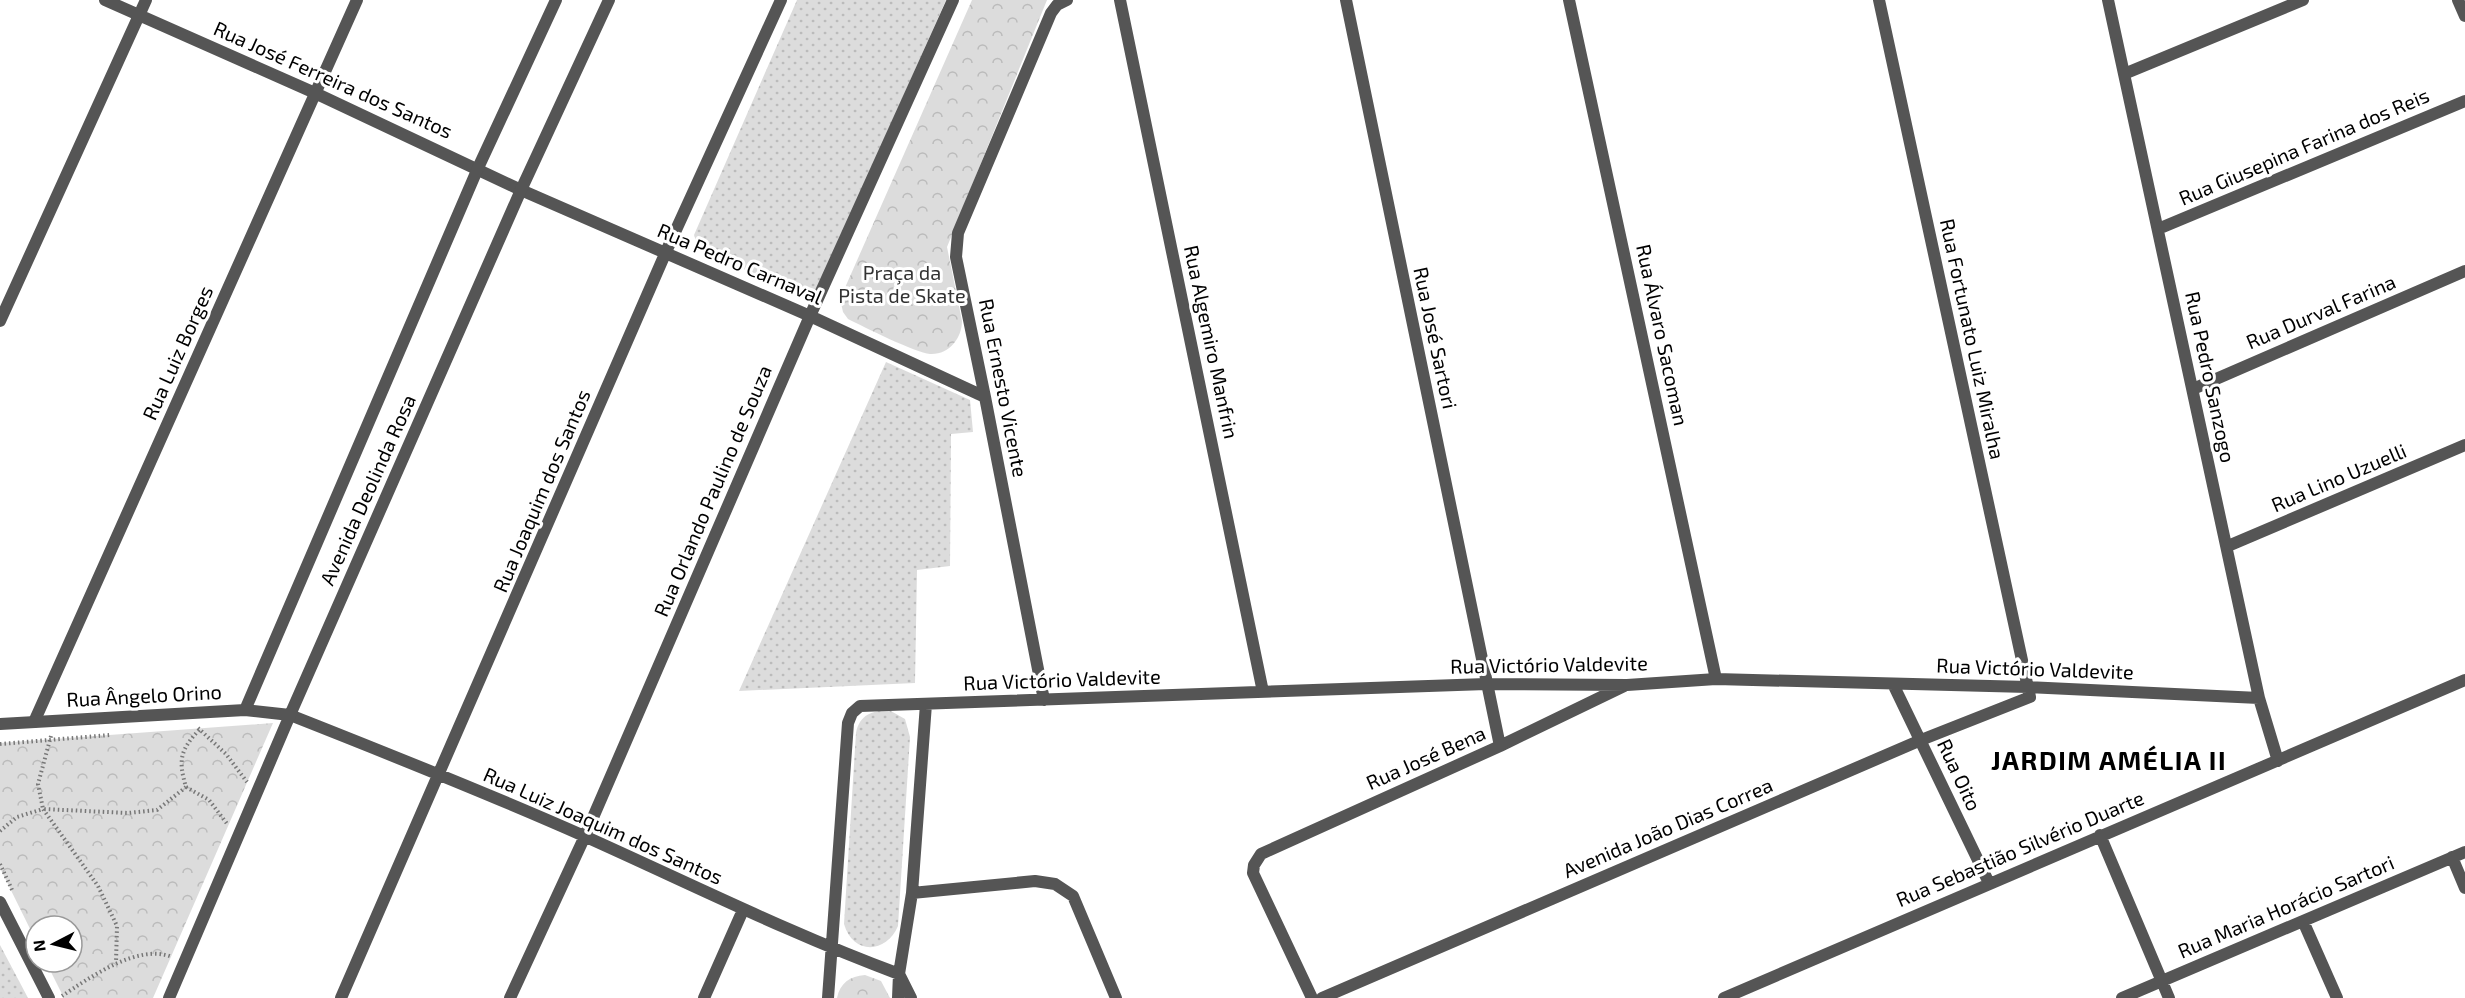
<svg xmlns="http://www.w3.org/2000/svg" width="2465" height="998" font-family="'Exo 2',sans-serif">
  <style>
    .grass { fill: url(#grass-dots) }
    .forest { fill: url(#forest-crowns) }
    .lines { fill: none; stroke-linecap: round; stroke-linejoin: round }
    .path { stroke: #777; stroke-width: 4; stroke-dasharray: 1.5 3; stroke-linecap: butt }
    .minor { stroke: #555; stroke-width: 12 }
    .tertiary { stroke: #555; stroke-width: 12 }
    .labels { text-anchor: middle; stroke-width: 6; stroke-linejoin: round; paint-order: stroke }
    .street-label { font-size: 20px; fill: #000; stroke: #fff }
    .park-label { font-size: 20px; fill: #333; stroke: #fff }
    .district-label { font-size: 26px; font-weight: bold; letter-spacing: 1.5px; fill: #000; stroke: #fff }
  </style>
  <defs>
    <pattern id="grass-dots" width="8" height="8" patternUnits="userSpaceOnUse" patternTransform="scale(1.5)"><rect width="8" height="8" fill="#dcdcdc"/><path d="M2 2h.1M6 6h.1" fill="none" stroke="#bbb" stroke-width="1.8" stroke-linecap="round"/></pattern>
    <pattern id="forest-crowns" width="20" height="18" patternUnits="userSpaceOnUse" patternTransform="scale(1.5)"><rect width="20" height="18" fill="#dcdcdc"/><path d="M2 6a3 3 0 1 1 6 0M12 15a3 3 0 1 1 6 0" fill="none" stroke="#bbb"/></pattern>
  </defs>
  <rect width="100%" height="100%" fill="#fff"/>
  <path class="grass" d="M797,0H946L818,288L801,295L699,249L694,235Z
    M886,362L970,400L973,432L951,434L950,566L917,570L915,683L739,691Z
    M889,710L905,719L910,737L898,926C886,954 853,955 844,924L856,733C860,714 872,711 889,710Z
    M0,945L28,998H0Z"/>
  <path class="forest" d="M972,0H1047L947,247L962,321C962,338 949,355 930,354C916,353 864,327 848,319L843,312L840,299Z
    M273,723L153,998H64L46,962H72V926H36V941L0,868V743Z
    M865,975L881,981L890,998H837C840,983 850,976 865,975Z"/>
  <g class="lines">
    <path class="path" d="M198,728L226,754L247,782
      M51,736L38,784L43,809L128,813L157,810L186,787C178,760 180,750 200,729
      M0,744L110,735
      M186,787L209,800L228,825
      M0,831L17,817L43,809L98,886L117,926L116,962
      M0,864L13,892
      M62,996C89,978 138,943 172,957"/>
    <path class="minor" d="M105,0L315,93L521,190L810,316L985,397
      M1120,0L1263,692
      M1346,0L1500,746
      M1569,0L1716,679
      M2108,0L2259,698L2278,761
      M2458,0L2465,16
      M2124,74L2303,0
      M2158,229L2465,101
      M0,321L146,0
      M2193,389L2465,271
      M2228,546L2465,445
      M1893,684L1989,883
      M1044,700L985,397L956,257L958,233L1051,13L1057,5L1067,0
      M290,715C389,754 487,793 584,836C689,883 791,934 899,974L911,998
      M34,722L357,0
      M2100,835L2169,998
      M2452,857L2465,888
      M912,893L1035,881L1055,884L1073,896L1116,998
      M2303,921L2337,998
      M341,998L665,254L781,0
      M510,998L585,836L810,316L953,0
      M704,998L743,910
      M828,998L848,723L852,713L860,706L1486,684L1627,685L1716,679L2028,687L2259,698
      M898,998L899,974L912,893L926,704
      M1312,998L1253,873L1254,865L1261,854L1500,746L1624,686
      M1322,998L1921,740L2030,697L1879,0
      M1724,998L2465,680
      M2122,998L2465,852"/>
    <path class="tertiary" d="M245,710L478,168L556,0
      M0,724L245,710L290,715
      M0,902L49,998
      M169,998L290,715L521,190L609,0"/>
  </g>
  <g class="labels">
    <g class="street-label">
      <text transform="translate(333 80) rotate(24)" y="7">Rua José Ferreira dos Santos</text>
      <text transform="translate(2304 147) rotate(-23)" y="7">Rua Giusepina Farina dos Reis</text>
      <text transform="translate(740 264) rotate(23)" y="7">Rua Pedro Carnaval</text>
      <text transform="translate(2321 312) rotate(-23)" y="7">Rua Durval Farina</text>
      <text transform="translate(1662 335) rotate(78)" y="7">Rua Álvaro Sacoman</text>
      <text transform="translate(1435 338) rotate(78)" y="7">Rua José Sartori</text>
      <text transform="translate(1972 339) rotate(78)" y="7">Rua Fortunato Luiz Miralha</text>
      <text transform="translate(1211 342) rotate(78)" y="7">Rua Algemiro Manfrin</text>
      <text transform="translate(178 353) rotate(-66)" y="7">Rua Luiz Borges</text>
      <text transform="translate(2210 377) rotate(78)" y="7">Rua Pedro Sanzogo</text>
      <text transform="translate(1003 388) rotate(79)" y="7">Rua Ernesto Vicente</text>
      <text transform="translate(2339 478) rotate(-23)" y="7">Rua Lino Uzuelli</text>
      <text transform="translate(368 490) rotate(-66)" y="7">Avenida Deolinda Rosa</text>
      <text transform="translate(542 491) rotate(-67)" y="7">Rua Joaquim dos Santos</text>
      <text transform="translate(713 491) rotate(-67)" y="7">Rua Orlando Paulino de Souza</text>
      <text transform="translate(1549 665) rotate(-1)" y="7">Rua Victório Valdevite</text>
      <text transform="translate(2035 669) rotate(2)" y="7">Rua Victório Valdevite</text>
      <text transform="translate(1062 680) rotate(-2)" y="7">Rua Victório Valdevite</text>
      <text transform="translate(144 696) rotate(-3)" y="7">Rua Ângelo Orino</text>
      <text transform="translate(1426 758) rotate(-24)" y="7">Rua José Bena</text>
      <text transform="translate(1959 775) rotate(65)" y="7">Rua Oito</text>
      <text transform="translate(603 826) rotate(24)" y="7">Rua Luiz Joaquim dos Santos</text>
      <text transform="translate(1668 828) rotate(-23)" y="7">Avenida João Dias Correa</text>
      <text transform="translate(2020 849) rotate(-23)" y="7">Rua Sebastião Silvério Duarte</text>
      <text transform="translate(2286 907) rotate(-23)" y="7">Rua Maria Horácio Sartori</text>
    </g>
    <g class="park-label">
      <text x="902" y="280">Praça da<tspan x="902" dy="23">Pista de Skate</tspan></text>
    </g>
    <g class="district-label">
      <text x="2109" y="770">JARDIM AMÉLIA II</text>
    </g>
  </g>
  <g transform="translate(54 944) rotate(263)"><circle r="28" fill="#ffffff" stroke="#999999" stroke-width="1.5"/>
  <path d="M0-4.5L10 22L0 15L-10 22Z" fill="#000000"/>
  <text y="-9" font-size="16" font-weight="bold" text-anchor="middle" fill="#000000">N</text>
  </g>
</svg>
